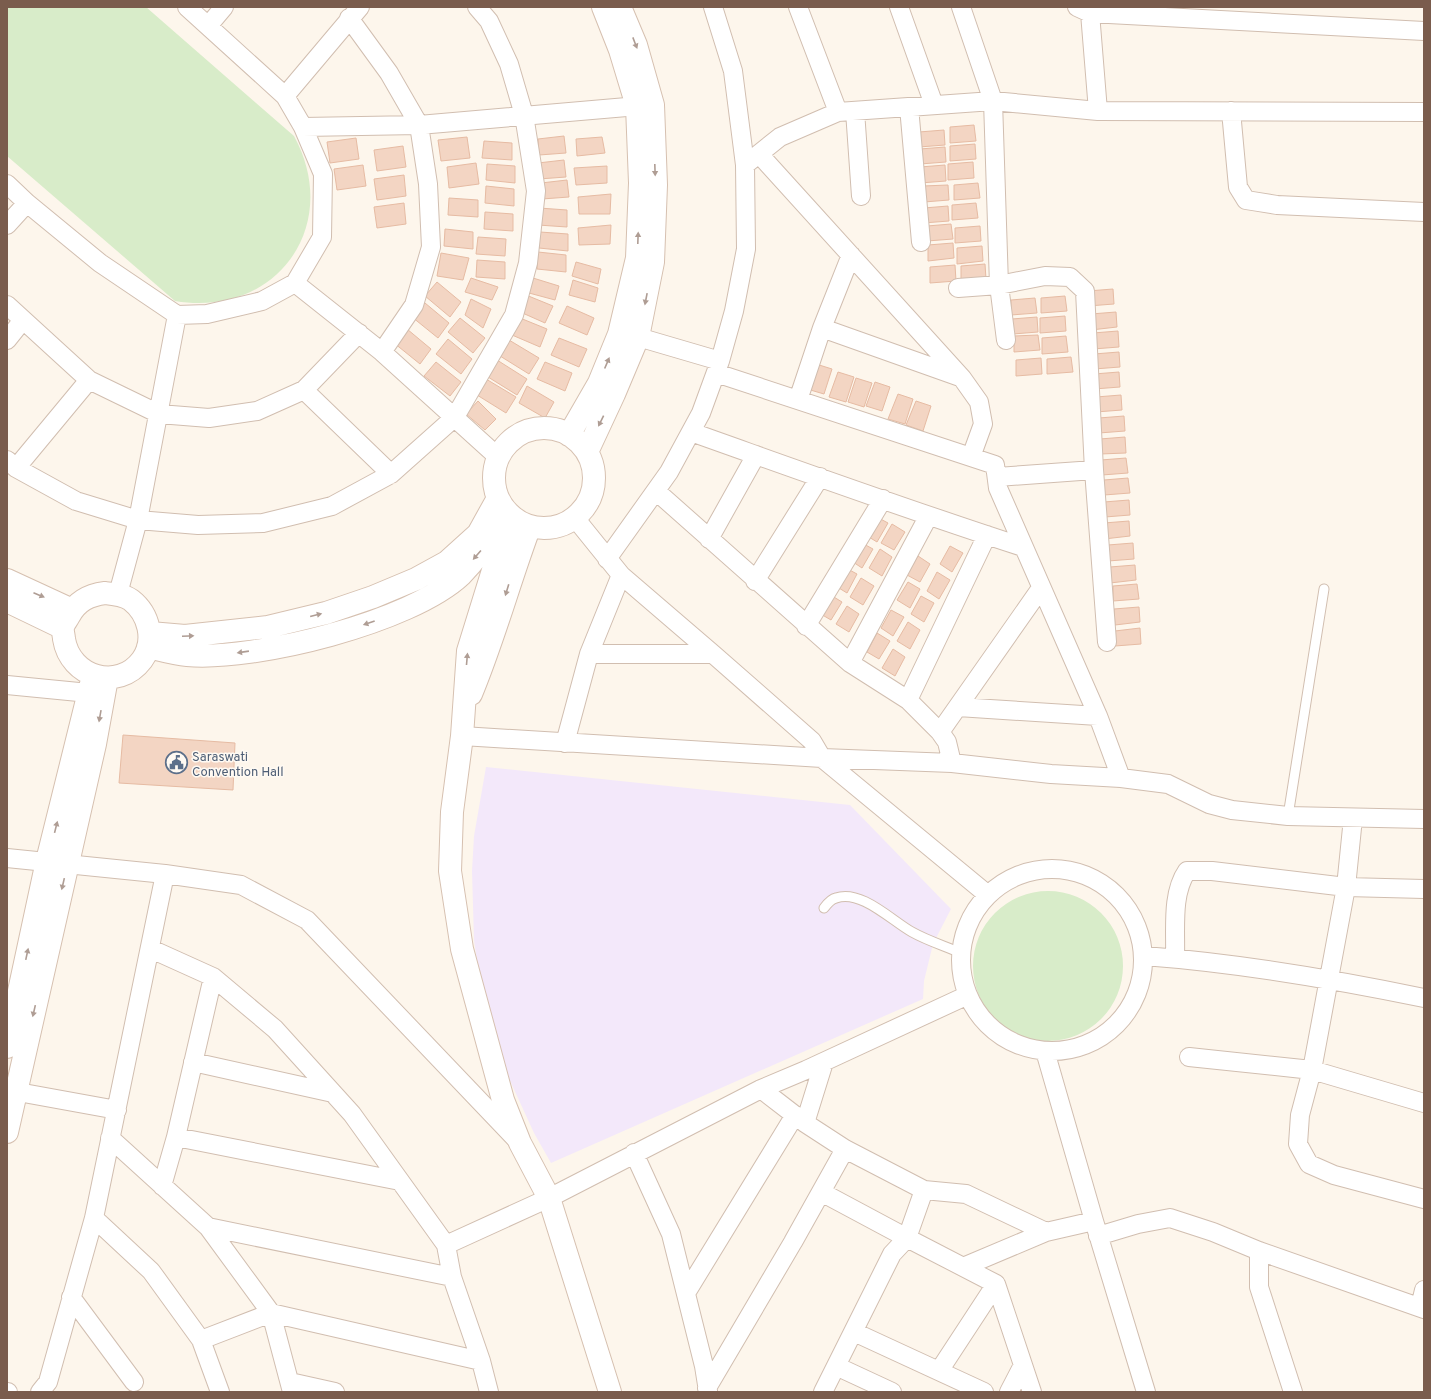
<svg xmlns="http://www.w3.org/2000/svg" width="1431" height="1399" font-family="Overpass,sans-serif">
  <style>
    .education { fill: #f3e8fa }
    .green { fill: #d8ecc9 }
    .building { fill: #f3d5c3; stroke: #e6bba3 }
    .lines { fill: none; stroke-linecap: round; stroke-linejoin: round }
    .lane-casing { stroke: #d1beb0; stroke-width: 11 }
    .street-casing { stroke: #d1beb0; stroke-width: 20 }
    .secondary-casing { stroke: #d6c0b0; stroke-width: 24 }
    .lane { stroke: #fff; stroke-width: 9 }
    .street { stroke: #fff; stroke-width: 18 }
    .secondary { stroke: #fff; stroke-width: 22 }
    .oneway { fill: #af9d94 }
    .labels { text-anchor: middle; stroke-width: 3; stroke-linejoin: round; paint-order: stroke }
    .service-label { font-size: 13px; fill: #4e5e75; stroke: #fffaf3; text-anchor: start }
  </style>
  <rect width="100%" height="100%" fill="#fdf6ec"/>
  <path class="education" d="M486,767L850,805L951,909L933,944L924,981L923,999L551,1163L534,1133L506,1072L479,974L474,940L472,871L474,836Z"/>
  <path class="green" d="M7,7H146L294,136C343,226 276,318 175,301L7,156Z
    M973 966a75 75 0 1 1 150 0a75 75 0 1 1-150 0Z"/>
  <path class="building" d="M974,125L976,141L950,143V127Z
    M944,130L945,145L919,147V132Z
    M564,136L566,153L539,155L538,139Z
    M467,137L470,158L441,161L438,140Z
    M602,137L605,153L577,156L576,139Z
    M356,138L359,159L330,163L327,142Z
    M484,141L512,143V160L482,158Z
    M975,144L976,159L950,161V146Z
    M403,146L406,167L377,171L374,150Z
    M945,147L946,162L920,164V149Z
    M564,160L566,177L539,179L538,163Z
    M973,162L974,178L948,180V164Z
    M476,163L479,184L449,188L447,167Z
    M487,164L515,166V183L486,180Z
    M363,165L366,186L337,190L334,169Z
    M945,165L946,181L920,183V167Z
    M607,166V183L576,185L574,168Z
    M404,175L406,196L377,200L374,179Z
    M567,180L569,197L542,199L541,183Z
    M978,183L980,198L954,200V185Z
    M948,185L949,200L924,202L923,186Z
    M486,186L514,189V206L485,203Z
    M611,194L610,214H579L578,197Z
    M449,198L478,200V217L448,215Z
    M404,203L406,224L377,228L374,207Z
    M976,203L978,218L952,220V205Z
    M948,206L949,221L923,223L924,208Z
    M539,208L567,210V227L538,225Z
    M485,212L513,214V231L484,229Z
    M951,224L953,239L927,241V226Z
    M611,225L610,244L579,245L578,228Z
    M980,226L981,241L955,243V228Z
    M445,229L473,232V249L444,246Z
    M540,232L568,234V251L539,248Z
    M478,237L506,239L505,256L476,254Z
    M953,243L954,258L928,261V245Z
    M982,246L983,261L957,264V248Z
    M538,252L566,255V272L537,269Z
    M441,253L469,258L463,280L437,276Z
    M477,260L505,262V279L476,277Z
    M576,262L601,269L598,284L572,276Z
    M985,264L986,279L961,281V266Z
    M955,265L956,281L930,283V267Z
    M471,278L498,287L492,300L465,292Z
    M533,278L559,286L555,300L529,293Z
    M573,280L598,288L595,302L569,295Z
    M437,282L461,302L450,317L425,296Z
    M1113,289L1114,304L1088,306V291Z
    M526,295L553,306L545,323L518,311Z
    M1065,296L1067,311L1041,313V298Z
    M1035,298L1037,313L1011,315V300Z
    M471,299L491,309L483,328L465,315Z
    M425,303L449,323L438,338L412,317Z
    M567,306L594,318L587,335L559,323Z
    M1116,312L1117,327L1091,330V314Z
    M1065,316L1066,331L1040,333V318Z
    M1037,317L1038,332L1013,334L1012,319Z
    M460,318L485,338L473,353L448,332Z
    M520,318L547,329L540,347L512,335Z
    M407,329L431,349L420,364L394,343Z
    M1118,331L1119,347L1093,349V333Z
    M1038,335L1040,350L1014,352V336Z
    M1066,336L1068,352L1042,354V338Z
    M559,338L587,349L579,367L551,355Z
    M448,339L472,359L461,374L436,354Z
    M509,340L539,358L529,374L500,356Z
    M1119,352L1120,367L1094,369V354Z
    M1071,357L1073,372L1047,374V359Z
    M1041,358L1042,374L1016,376V360Z
    M497,360L527,379L517,395L488,377Z
    M436,362L461,382L450,396L424,376Z
    M545,362L572,373L565,391L537,379Z
    M816,364L832,369L824,394L807,389Z
    M838,372L854,377L846,402L829,397Z
    M1119,372L1120,387L1094,389V374Z
    M856,378L872,383L864,407L848,402Z
    M486,379L516,397L506,413L477,395Z
    M875,382L890,387L882,411L866,406Z
    M527,386L554,402L545,418L519,403Z
    M898,394L913,399L905,424L888,419Z
    M1121,395L1122,410L1096,412V397Z
    M478,401L496,419L485,430L466,414Z
    M916,401L931,406L923,431L906,425Z
    M1124,416L1125,431L1099,433V418Z
    M1125,437L1126,453L1100,454V439Z
    M1126,458L1128,473L1102,475L1101,460Z
    M1128,478L1130,493L1104,495V480Z
    M1129,500L1130,515L1105,517L1104,502Z
    M875,516L888,523L877,542L864,534Z
    M1129,521L1130,536L1104,539V523Z
    M892,524L905,532L894,550L881,543Z
    M860,542L873,549L862,568L850,560Z
    M1133,543L1134,559L1108,561V545Z
    M950,546L963,553L952,572L940,564Z
    M880,549L892,557L882,576L869,568Z
    M918,556L930,564L920,582L907,575Z
    M1135,565L1136,580L1110,583V567Z
    M844,567L857,574L847,593L834,585Z
    M937,572L950,580L939,599L927,591Z
    M861,578L874,586L863,605L850,597Z
    M908,582L920,589L910,608L897,600Z
    M1137,584L1139,599L1113,601V586Z
    M829,594L842,602L831,620L819,613Z
    M921,596L934,603L924,622L911,614Z
    M847,606L859,614L849,632L836,624Z
    M1139,607L1140,622L1115,625L1114,609Z
    M891,610L904,617L893,636L881,628Z
    M908,622L920,630L910,649L897,641Z
    M1140,628L1141,644L1115,646V631Z
    M877,633L890,641L879,659L867,652Z
    M893,649L905,657L895,676L882,668Z
    M123,735L235,743L233,790L119,783Z"/>
  <g class="lines">
    <defs>
      <path id="lane" d="M1288,816L1324,589
        M824,908C827,904 831,899 836,898C861,889 892,921 912,932C928,941 945,946 961,953"/>
      <path id="street" d="M798,7L838,112
        M899,7L934,105
        M961,7L993,101L999,285L1006,340
        M1077,7L1090,13L1098,111
        M1091,7L1090,13L1424,31
        M349,18L389,73L419,125L428,184L431,247L414,305L382,352
        M208,26L224,7
        M285,96L360,7
        M909,107L921,242
        M855,111L861,196
        M1231,111L1238,187L1246,200L1277,205L1424,212
        M303,127L419,125L650,105
        M759,154L962,378L979,402L983,424L971,457
        M745,165L780,137L838,112L993,101L1098,111L1424,112
        M7,184L27,203L100,263L177,315L207,314L262,301L295,283L322,237L323,174L303,127L285,96L187,7
        M7,225L27,203
        M295,283L382,352L498,457
        M958,288L999,285L1045,276L1070,277L1085,291L1094,470L1107,642
        M7,305L89,380L159,414L209,418L257,411L304,390L359,333
        M822,328L851,255
        M638,337L720,361
        M7,340L23,320
        M716,373L995,465L998,488L1098,716L1121,778
        M304,390L391,474
        M798,400L822,328L960,377
        M691,432C801,471 911,511 1023,547
        M7,460L16,468L76,501L138,520L198,525L263,523L332,506L391,474L455,417L514,315L528,263L536,191L524,115L509,64L489,21L477,7
        M16,468L89,380
        M997,477L1094,470
        M656,491L850,663L908,700L940,732L947,742L952,763
        M575,518L621,575L713,654L812,741L822,758L988,895
        M709,539L756,455
        M607,559L669,472L701,413L720,361L734,311L746,249L745,165L733,71L713,7
        M755,581L820,477
        M118,594L138,520L177,315
        M806,626L883,499
        M589,654H713
        M850,663L928,517
        M7,685L89,693
        M908,700L987,535
        M958,707L1098,716
        M940,732L1041,588
        M462,736L822,758L952,763L1051,774L1121,778L1168,784L1209,804L1232,810L1288,816L1424,819
        M565,743L589,654L621,575
        M1353,818L1346,887L1312,1070L1300,1115L1298,1144L1309,1164L1334,1175L1424,1199
        M7,858L165,874L241,885L307,920L515,1138
        M961 960a91 91 0 1 1 182 0a91 91 0 1 1-182 0Z
        M151,949L213,977L275,1029L352,1114L446,1245L452,1277L481,1361L489,1392
        M1144,956C1238,963 1332,979 1424,998
        M1175,958C1176,930 1171,894 1187,871H1212L1346,887L1424,889
        M1045,1051L1094,1221L1146,1392
        M1189,1057L1312,1070L1424,1103
        M193,1062L333,1093
        M761,1089L805,1123L845,1149L924,1190L907,1238L996,1284L1032,1392
        M7,1090L117,1110
        M805,1123L824,1062
        M176,1137L400,1181
        M110,1138L208,1227L271,1313L292,1392
        M634,1153L671,1234L704,1366L708,1391
        M162,1186L176,1137L213,977
        M924,1190L966,1194L1046,1232L1094,1221
        M821,1192L907,1238L892,1254L823,1392
        M94,1218L151,1271L201,1340L220,1392
        M208,1227L452,1277
        M1098,1236L1138,1224L1170,1218L1213,1232L1259,1251L1424,1309
        M446,1245L549,1198L761,1089L806,1070L968,995
        M1259,1251V1287L1293,1392
        M963,1267L1046,1232
        M686,1293L795,1115
        M71,1297L134,1382
        M1420,1307L1424,1290
        M854,1332L984,1392
        M201,1340L271,1313L481,1361
        M836,1366L892,1392
        M939,1371L996,1284
        M290,1382L335,1392
        M707,1388L793,1242L845,1149
        M7,1392H8
        M40,1392L48,1382L94,1218L165,874
        M1009,1392L1023,1365"/>
      <path id="secondary" d="M494 478a50 50 0 1 1 100 0a50 50 0 1 1-100 0Z
        M569,435L599,383L619,334L637,258L640,183L637,106L620,50L603,7
        M587,452L614,394L638,337L653,262L656,185L653,105L636,45L620,7
        M516,520L494,567L468,651L462,736L452,812L450,871L462,949L503,1100L520,1143L549,1198L610,1392
        M7,580L72,610
        M105,593C114,594 124,595 131,600C149,614 156,641 142,660C118,692 70,677 64,639C64,636 62,630 63,627C64,623 67,620 69,616C77,601 89,595 105,593Z
        M7,601L63,628
        M150,633L185,636L268,627L326,613L373,597L416,579L447,562L478,534L498,498
        M148,647C161,650 174,654 187,655C255,661 411,622 461,575C479,557 492,536 504,513
        M471,694C494,639 509,582 530,526
        M7,1047L47,861L93,676
        M7,1132L95,744L107,678"/>
    </defs>
    <use href="#lane" class="lane-casing"/>
    <use href="#street" class="street-casing"/>
    <use href="#secondary" class="secondary-casing"/>
    <use href="#lane" class="lane"/>
    <use href="#street" class="street"/>
    <use href="#secondary" class="secondary"/>
  </g>
  <defs><path id="oneway-solid" d="M-6-.8H1V-3.2L6.5 0L1 3.2V.8H-6Z"/></defs>
  <g class="oneway">
    <use href="#oneway-solid" transform="translate(635 43) rotate(69)"/>
    <use href="#oneway-solid" transform="translate(655 170) rotate(88)"/>
    <use href="#oneway-solid" transform="translate(638 238) rotate(-88)"/>
    <use href="#oneway-solid" transform="translate(646 299) rotate(101)"/>
    <use href="#oneway-solid" transform="translate(607 363) rotate(-67)"/>
    <use href="#oneway-solid" transform="translate(601 421) rotate(116)"/>
    <use href="#oneway-solid" transform="translate(477 555) rotate(131)"/>
    <use href="#oneway-solid" transform="translate(507 590) rotate(107)"/>
    <use href="#oneway-solid" transform="translate(39 595) rotate(23)"/>
    <use href="#oneway-solid" transform="translate(316 615) rotate(-14)"/>
    <use href="#oneway-solid" transform="translate(369 623) rotate(161)"/>
    <use href="#oneway-solid" transform="translate(188 636) rotate(-2)"/>
    <use href="#oneway-solid" transform="translate(243 652) rotate(172)"/>
    <use href="#oneway-solid" transform="translate(467 659) rotate(-85)"/>
    <use href="#oneway-solid" transform="translate(100 716) rotate(100)"/>
    <use href="#oneway-solid" transform="translate(56 827) rotate(-76)"/>
    <use href="#oneway-solid" transform="translate(63 884) rotate(103)"/>
    <use href="#oneway-solid" transform="translate(27 954) rotate(-78)"/>
    <use href="#oneway-solid" transform="translate(34 1011) rotate(103)"/>
  </g>
  <defs>
    <symbol id="civic-ring" viewBox="-11 -11 22 22"><circle r="9.5" fill="#fffaf3" stroke="#5c6f8a" stroke-width="1.5"/><path d="M-.6-6.5H3V-4.5H.6V-3L4-1V1h2V6H-6V1h2V-1L-.6-3ZM-1.2 2.5V6h2.4V2.5Z" fill="#5c6f8a"/></symbol>
  </defs>
  <g fill-rule="evenodd">
    <use href="#civic-ring" x="164" y="750" width="25" height="25"/>
  </g>
  <g class="labels">
    <g class="service-label">
      <text x="192" y="761">Saraswati<tspan x="192" dy="15">Convention Hall</tspan></text>
    </g>
  </g>
  <rect width="1431" height="1399" fill="none" stroke="#7a5c4d" stroke-width="16"/>
</svg>
